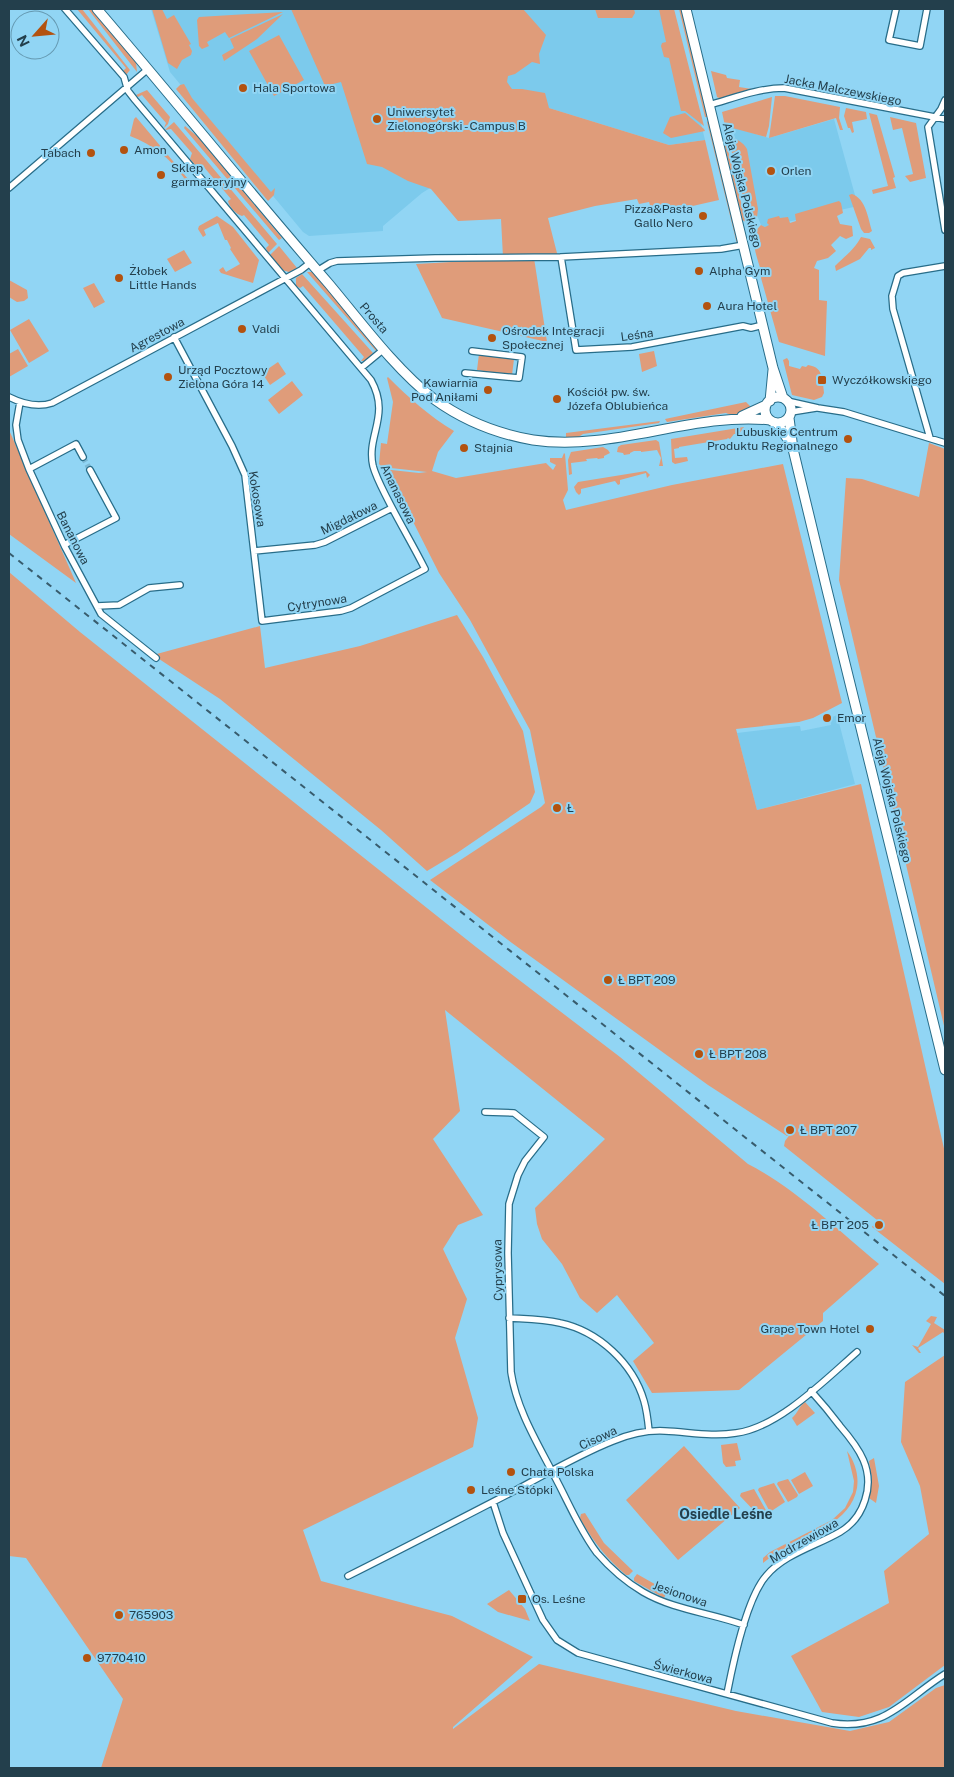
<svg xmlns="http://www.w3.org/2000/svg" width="954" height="1777" font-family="'Public Sans',sans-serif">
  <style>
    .built { fill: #7ccaec }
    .green { fill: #df9c7a }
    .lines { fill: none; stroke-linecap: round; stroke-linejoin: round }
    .street-tunnel { stroke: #7bb7d2; stroke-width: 5.5; stroke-dasharray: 5.5 3; stroke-linecap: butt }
    .street-casing { stroke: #286d89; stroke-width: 8 }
    .secondary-casing { stroke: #286d89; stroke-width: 11 }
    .street { stroke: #fff; stroke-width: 5.5 }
    .secondary { stroke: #fff; stroke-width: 9 }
    .rail { stroke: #385c6d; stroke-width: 2; stroke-dasharray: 6 6; stroke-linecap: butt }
    .poi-dot { fill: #b3520f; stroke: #91d5f4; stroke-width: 2 }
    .labels { text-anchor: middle; stroke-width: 4; stroke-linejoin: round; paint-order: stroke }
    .poi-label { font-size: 12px; fill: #233f4c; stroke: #91d5f4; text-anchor: start }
    .street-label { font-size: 12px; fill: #233f4c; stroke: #91d5f4 }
    .neighbourhood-label { font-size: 14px; font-weight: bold; fill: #233f4c; stroke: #91d5f4 }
  </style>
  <rect width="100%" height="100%" fill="#91d5f4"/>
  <path class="built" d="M151,9H673L705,140L669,145L549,108L524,130L422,193L383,226V231L309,236L303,232L170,72Z
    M834,119L858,206L765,227L761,225L752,203L732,127L769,138Z
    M837,715L855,784L757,810L737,733L797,726H800L801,731L831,725L830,718Z"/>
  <path class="green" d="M77,9H82L130,70L126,75L123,71L126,68Z
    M88,9L93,10L136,63L137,72Z
    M152,9H162L167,19L174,15L191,44L189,45L192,51L191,55L182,60L177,69L168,63Z
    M291,9H523L546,35L539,54L540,64L532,62L515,74L508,76L507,82L512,89H522L545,93L549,108L669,145L705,140L719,200L653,215L649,202L639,204L637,199L595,206L548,218L558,257L534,258L547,342L442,318L416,264L521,258L503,257L501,219L458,221L431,189L408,181L382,167L367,164L341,82L325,86Z
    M595,9H634L635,13L632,18H598Z
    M659,9H674L704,126L685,111H681L669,58L664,57L661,46L662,43L666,42Z
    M679,9H682L708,117H705Z
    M283,12L229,38L225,32L207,42L209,46L202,49L199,46L197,20L199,17Z
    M283,14L257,39L224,61L222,55L234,48L230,39Z
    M279,35L304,80L274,96L249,51Z
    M711,71L726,75L727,78L740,80L739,87L752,89L721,99L717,97Z
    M184,84L192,98L271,192L275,188L274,195L268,201L176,89L180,85Z
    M147,90L170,117L168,124L164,128L166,123L142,95L138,97L136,95Z
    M775,96H785L840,107L839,118L843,130H840L836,118L769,138Z
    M772,97L769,126L766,137L725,126L722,112Z
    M846,108L866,112L867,119L852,122L854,132L852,133L850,128H848L844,116Z
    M685,113L704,129L705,131L671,138L663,133L670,117Z
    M869,113L877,115L895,177L893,178L896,188L873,194L872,190L888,186Z
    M136,117L188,179V181L176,187L175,184L184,178C170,158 153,145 130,136L134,119Z
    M890,117L916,123L926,178L910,182L905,176L913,174L902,128L893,130Z
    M708,121H710L739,240L737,244L707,122Z
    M174,122L277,244L268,253L266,248L269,245L244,215L242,216C236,214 229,207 228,201L231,199L203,166L198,168L190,159L192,153L171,129L165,130Z
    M185,126L198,137L282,238L279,240L184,128Z
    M728,137C736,138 743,142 747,149L758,209L757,217L749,222Z
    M725,138L746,222L742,220L724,143Z
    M852,194C866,199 868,218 872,231L869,233H864L861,229L849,195Z
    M839,201L841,203L843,213L837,216L840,224L852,226L853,236L846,239L840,236L831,245L836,251L828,258L817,261L814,268L819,270V300L827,301L825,356L779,342L761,278L762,274C758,259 747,237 761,225L765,227L769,225L767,223L768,219L779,216L780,218L788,217L790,223L796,221L795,214Z
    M217,216L233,227L259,260L253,283L221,273L219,270L223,267L226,272L240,264L230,249L231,248L227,240H225L218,223L204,230L206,235L203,237L198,229L199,226Z
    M861,237L870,239L875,248L871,250V248H869L860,259L836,271L835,266C845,256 854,250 861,237Z
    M279,246L297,268L289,272L282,270L270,255Z
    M184,250L192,263L175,272L167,259Z
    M307,272H312L377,347L376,351Z
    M302,274L373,353L365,361H361L364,357L303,286L300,288L296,286V278Z
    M9,280L27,290L28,298L24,301L17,302L9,297Z
    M94,283L105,302L94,308L83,288Z
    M29,319L49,351L29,363L10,330Z
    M18,349L28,366L9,377V354Z
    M654,351L657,366L642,372L639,354Z
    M479,354L514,359L512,375L477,370Z
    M787,358L789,361V366L800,369L802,366L806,367L808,365C817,367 820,369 822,378L821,379V384H823L824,393L822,397L814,400L792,395L783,360Z
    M278,362L286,374L270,385L262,373Z
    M388,377C409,398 429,416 454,431L438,452L432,471L456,478L546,463L553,470L556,465L550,462V458H562L564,453L565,454L568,490L563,500L566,510L672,485L783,464L842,703L813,718L799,722L736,729L757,810L861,784L945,1153V1284L872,1227L877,1220L784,1146L785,1141L791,1133L787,1136L708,1085L512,943L430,880L541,807L545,803L530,730L470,620L439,573L395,486L382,469L419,473L427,472L382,467L379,464L381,443L387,444L393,402L387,378Z
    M292,381L303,395L279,414L268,400Z
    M746,402L751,407C743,412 735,417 726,413L667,422L665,419Z
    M660,421L659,423L583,434L577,438L566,437V433Z
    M744,427L739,434H734L730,439L728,438L727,439L679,447V448L674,449L675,458L687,457L688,461L675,464L672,462L671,439Z
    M9,430L13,439L76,583L9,534Z
    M656,440L659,442L663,466H659L661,458L657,450L641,452V451H634L630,453V454L624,455L623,453L617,452L618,447L621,445Z
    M929,443L945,449V1030L839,580L846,478L862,479L919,497Z
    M603,447L608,450L610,453L604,456V458L598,459L597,458L586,459L587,461L571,463L572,474L569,475L568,460L571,452Z
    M646,471L650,475L647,478L646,473L620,480V484L618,485L615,481L581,489V493L579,495L576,492L574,487L578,482Z
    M9,572L80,632L476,947L620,1057L748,1164C795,1188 838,1230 879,1264L823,1313V1321L739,1390L652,1393L633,1361L654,1343L617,1295L597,1313L580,1298L562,1264L542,1239L537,1224L535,1208L605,1139L445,1010L460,1111L433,1139L483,1215L458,1225L443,1249L467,1299L455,1338L478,1418L473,1447L303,1530L321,1581L452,1616L533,1657L453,1727V1729L539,1664L736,1711L850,1731L889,1722L936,1688L945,1685V1768H101L123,1699L26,1558L9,1556Z
    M457,615L483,657L523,731L535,792L530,803L457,853L427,871L381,830L220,699L153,655L260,626L265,668L360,646Z
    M931,1316L937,1317L934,1323L945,1330V1335L943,1332L918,1348L921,1353H919L912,1345L918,1347L931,1324L926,1321Z
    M945,1355V1665L889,1707L859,1717L822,1712L791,1656L889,1603L884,1571L929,1534L920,1486L901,1442L905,1382Z
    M805,1402L815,1413L797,1426L792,1418C798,1413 799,1406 805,1402Z
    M737,1443L741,1460L735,1461L736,1466L726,1467L723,1463L721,1445Z
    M684,1446L740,1508L678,1560L626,1500Z
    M847,1451C855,1462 859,1475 857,1488C849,1530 792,1538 763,1563V1558L770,1552L832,1520L845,1508L853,1492L854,1481Z
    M874,1458L879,1486L876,1503L869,1498L872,1478L869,1461Z
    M805,1472L813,1486L799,1494L791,1480Z
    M788,1479L798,1495L797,1497L788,1502L777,1484L778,1482Z
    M774,1483L785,1502L770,1512L758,1490L759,1488Z
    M754,1489L767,1512L760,1517L740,1496L741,1493Z
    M585,1513L604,1543L633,1571L629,1575H626C606,1558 592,1540 580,1518L581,1514Z
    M637,1574L667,1591L664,1598L634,1581V1578Z
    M509,1590L525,1609L530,1621L498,1612L487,1604Z"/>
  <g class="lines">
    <path class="street-tunnel" d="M83,457L90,470"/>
    <defs>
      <path id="street" d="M65,9L124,77L128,91L135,100L371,380C391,416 366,435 373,466C376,477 382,488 387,498C399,522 413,545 425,569L351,608L341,611L262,621L245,475L232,446L174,337
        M896,9L889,40L920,46L927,9
        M945,100L941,109L928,127L945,230
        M709,105C734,98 759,88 784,88L945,119
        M9,188L148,69
        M561,257L576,350L632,347L743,326L751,328L763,325
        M317,271L330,263L337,261L435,258L561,257L721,249L744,245
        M361,368L384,349
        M465,373L519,378L522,357L472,351
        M9,397C23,404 37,408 52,403L301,270L310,263
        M787,401L818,408L844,412L945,443
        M20,402L16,425L18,440L29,469L65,547L101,614L156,658
        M791,412L816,408
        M930,438L893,309L892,296L898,276L903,273L945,266
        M29,469L76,444L83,457
        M64,545L116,518L90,470
        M254,551L315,545L325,542L392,508
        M97,606L119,605L149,588L180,585
        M485,1112L514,1113L544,1137L525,1161L518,1175L509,1204L508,1253L511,1372C517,1412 540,1447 558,1483C570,1506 581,1532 597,1553C610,1568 626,1582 643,1592C674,1610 711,1613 744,1625
        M509,1318C526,1319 543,1319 560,1323C598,1331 633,1363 644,1401C647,1411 648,1421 649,1431
        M493,1502L503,1533L543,1620L557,1640L578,1653L832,1723C885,1731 905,1699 945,1674
        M348,1576C404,1548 460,1519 516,1490C548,1473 580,1454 613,1441C630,1434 647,1430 665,1431C689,1432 712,1437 736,1433C778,1428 826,1379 857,1352
        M727,1694C733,1663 746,1599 766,1576C784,1554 816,1546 840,1532C852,1525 861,1513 865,1500C875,1470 859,1448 840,1426C831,1414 821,1402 811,1391"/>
      <path id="secondary" d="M97,9C175,100 250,193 329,284C360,321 396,370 434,399C463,420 498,434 533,440C613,452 691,412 770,420
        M686,9L773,368L783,398
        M765 410a13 13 0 1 1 26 0a13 13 0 1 1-26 0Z
        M770,401L773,370
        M742,416L766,405
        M789,418L793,449L828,594L945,1070
        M777,423L791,444"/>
    </defs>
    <use href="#street" class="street-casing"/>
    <use href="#secondary" class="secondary-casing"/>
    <use href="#street" class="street"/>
    <use href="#secondary" class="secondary"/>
    <path class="rail" d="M9,553L945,1296"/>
  </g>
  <g class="poi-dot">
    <circle cx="243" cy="88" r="5"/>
    <circle cx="377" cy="119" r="5"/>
    <circle cx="124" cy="150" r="5"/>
    <circle cx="91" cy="153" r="5"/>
    <circle cx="771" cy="171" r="5"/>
    <circle cx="161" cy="175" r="5"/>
    <circle cx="703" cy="216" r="5"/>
    <circle cx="699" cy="271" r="5"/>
    <circle cx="119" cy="278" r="5"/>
    <circle cx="707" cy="306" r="5"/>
    <circle cx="242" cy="329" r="5"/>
    <circle cx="492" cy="338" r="5"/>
    <circle cx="168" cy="377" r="5"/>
    <rect x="817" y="375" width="10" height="10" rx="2.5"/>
    <circle cx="488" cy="390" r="5"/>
    <circle cx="557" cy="399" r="5"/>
    <circle cx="848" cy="439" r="5"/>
    <circle cx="464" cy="448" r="5"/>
    <circle cx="827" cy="718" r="5"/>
    <circle cx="557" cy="808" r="5"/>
    <circle cx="608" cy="980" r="5"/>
    <circle cx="699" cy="1054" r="5"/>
    <circle cx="790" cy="1130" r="5"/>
    <circle cx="879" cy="1225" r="5"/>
    <circle cx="870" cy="1329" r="5"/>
    <circle cx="511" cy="1472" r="5"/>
    <circle cx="471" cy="1490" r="5"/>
    <rect x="517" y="1594" width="10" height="10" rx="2.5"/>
    <circle cx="119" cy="1615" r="5"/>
    <circle cx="87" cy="1658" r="5"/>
  </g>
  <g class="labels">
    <g class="poi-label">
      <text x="253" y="92">Hala Sportowa</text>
      <text x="387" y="116">Uniwersytet<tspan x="387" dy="14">Zielonogórski - Campus B</tspan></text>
      <text x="134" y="154">Amon</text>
      <text x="81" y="157" text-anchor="end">Tabach</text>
      <text x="171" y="172">Sklep<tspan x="171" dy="14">garmażeryjny</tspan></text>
      <text x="781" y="175">Orlen</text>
      <text x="693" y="213" text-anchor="end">Pizza&amp;Pasta<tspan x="693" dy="14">Gallo Nero</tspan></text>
      <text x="129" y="275">Żłobek<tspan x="129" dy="14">Little Hands</tspan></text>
      <text x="709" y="275">Alpha Gym</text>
      <text x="717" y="310">Aura Hotel</text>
      <text x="252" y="333">Valdi</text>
      <text x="502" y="335">Ośrodek Integracji<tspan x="502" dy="14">Społecznej</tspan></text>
      <text x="178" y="374">Urząd Pocztowy<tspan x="178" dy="14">Zielona Góra 14</tspan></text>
      <text x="832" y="384">Wyczółkowskiego</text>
      <text x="478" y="387" text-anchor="end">Kawiarnia<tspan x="478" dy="14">Pod Aniłami</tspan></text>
      <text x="567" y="396">Kościół pw. św.<tspan x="567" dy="14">Józefa Oblubieńca</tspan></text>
      <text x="838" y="436" text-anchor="end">Lubuskie Centrum<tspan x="838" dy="14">Produktu Regionalnego</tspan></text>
      <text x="474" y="452">Stajnia</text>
      <text x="837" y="722">Emor</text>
      <text x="567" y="812">Ł</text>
      <text x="618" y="984">Ł BPT 209</text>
      <text x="709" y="1058">Ł BPT 208</text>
      <text x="800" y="1134">Ł BPT 207</text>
      <text x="869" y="1229" text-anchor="end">Ł BPT 205</text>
      <text x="860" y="1333" text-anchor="end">Grape Town Hotel</text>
      <text x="521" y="1476">Chata Polska</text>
      <text x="481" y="1494">Leśne Stópki</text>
      <text x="532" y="1603">Os. Leśne</text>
      <text x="129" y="1619">765903</text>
      <text x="97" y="1662">9770410</text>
    </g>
    <g class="street-label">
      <text transform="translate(843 90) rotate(11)" y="4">Jacka Malczewskiego</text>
      <text transform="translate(742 185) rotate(76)" y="4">Aleja Wojska Polskiego</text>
      <text transform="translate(374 318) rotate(49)" y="4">Prosta</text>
      <text transform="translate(157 335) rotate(-28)" y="4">Agrestowa</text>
      <text transform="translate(637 335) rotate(-8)" y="4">Leśna</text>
      <text transform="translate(398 494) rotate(64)" y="4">Ananasowa</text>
      <text transform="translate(257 499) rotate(81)" y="4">Kokosowa</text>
      <text transform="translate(349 518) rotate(-26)" y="4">Migdałowa</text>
      <text transform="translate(73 538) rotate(63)" y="4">Bananowa</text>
      <text transform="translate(317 603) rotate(-9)" y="4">Cytrynowa</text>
      <text transform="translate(892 800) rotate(76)" y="4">Aleja Wojska Polskiego</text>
      <text transform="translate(498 1270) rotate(-91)" y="4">Cyprysowa</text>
      <text transform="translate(598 1438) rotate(-25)" y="4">Cisowa</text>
      <text transform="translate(804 1541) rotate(-30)" y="4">Modrzewiowa</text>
      <text transform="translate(680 1594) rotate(19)" y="4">Jesionowa</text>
      <text transform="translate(683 1672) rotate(15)" y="4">Świerkowa</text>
    </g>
    <g class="neighbourhood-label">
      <text x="726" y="1519">Osiedle Leśne</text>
    </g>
  </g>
  <rect width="954" height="1777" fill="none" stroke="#233f4c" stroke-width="20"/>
  <g transform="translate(35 35) rotate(243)"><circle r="24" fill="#91d5f4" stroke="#6599b1"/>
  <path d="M0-4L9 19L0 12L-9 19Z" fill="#b3520f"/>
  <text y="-8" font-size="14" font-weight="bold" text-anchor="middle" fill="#233f4c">N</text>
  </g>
</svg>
